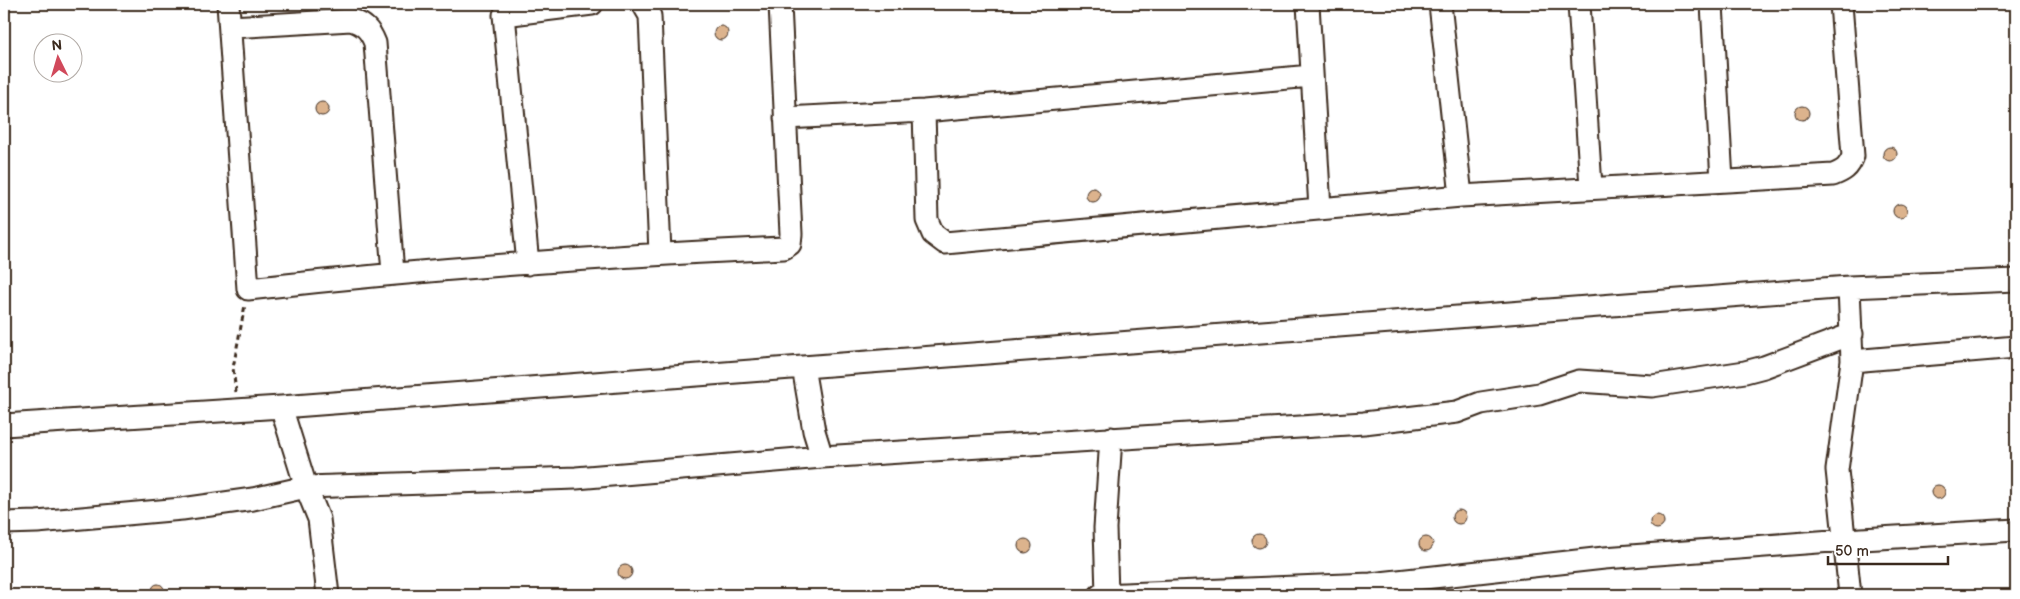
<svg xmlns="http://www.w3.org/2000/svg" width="2020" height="599" font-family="'Balsamiq Sans',sans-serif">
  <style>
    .building { fill: #dcb38d; stroke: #3b2a1e }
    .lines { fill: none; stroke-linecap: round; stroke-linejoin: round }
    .minor-casing { stroke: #3b2a1e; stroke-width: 25 }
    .path { stroke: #3b2a1e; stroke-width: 3; stroke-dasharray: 5 4; stroke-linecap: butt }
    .minor { stroke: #fff; stroke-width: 21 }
  </style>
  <rect width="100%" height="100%" fill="#fff"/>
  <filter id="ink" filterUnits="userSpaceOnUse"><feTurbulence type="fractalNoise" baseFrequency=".02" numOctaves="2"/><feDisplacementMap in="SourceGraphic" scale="10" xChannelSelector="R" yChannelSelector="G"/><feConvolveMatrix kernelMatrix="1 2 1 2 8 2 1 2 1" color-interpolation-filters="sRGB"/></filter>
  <g filter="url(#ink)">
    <path class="building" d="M714 33a7 7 0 1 1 14 0a7 7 0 1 1-14 0Z
      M315 109a7 7 0 1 1 14 0a7 7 0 1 1-14 0Z
      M1795 113a7 7 0 1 1 14 0a7 7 0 1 1-14 0Z
      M1883 154a7 7 0 1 1 14 0a7 7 0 1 1-14 0Z
      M1086 195a7 7 0 1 1 14 0a7 7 0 1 1-14 0Z
      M1893 211a7 7 0 1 1 14 0a7 7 0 1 1-14 0Z
      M1931 492a7 7 0 1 1 14 0a7 7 0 1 1-14 0Z
      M1452 517a7 7 0 1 1 14 0a7 7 0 1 1-14 0Z
      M1650 522a7 7 0 1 1 14 0a7 7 0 1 1-14 0Z
      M1252 541a7 7 0 1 1 14 0a7 7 0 1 1-14 0Z
      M1419 544a7 7 0 1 1 14 0a7 7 0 1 1-14 0Z
      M1018 546a7 7 0 1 1 14 0a7 7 0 1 1-14 0Z
      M618 572a7 7 0 1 1 14 0a7 7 0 1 1-14 0Z
      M152 590a6 6 0 1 1 12 0a6 6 0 1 1-12 0Z"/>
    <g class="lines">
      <defs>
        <path id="minor" d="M228,4L248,289C426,269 605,256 784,248L790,244L791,234L780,4
          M643,4L650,16L660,253
          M1308,4L1320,209
          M1440,4L1461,196
          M1579,4L1591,187
          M1712,4L1722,181
          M230,27L351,20C364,24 370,30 375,43L393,273
          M924,111L927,220L933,234L945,243L1461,196L1833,175C1843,171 1849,168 1853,156L1841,4
          M785,118L924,111L1311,76
          M528,264L504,15L592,4
          M1849,287L1852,361L1837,470L1850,595
          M1852,361L2016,347
          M803,367L814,431L822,457L1364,423L1457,412L1481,403L1539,394L1579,381L1652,386L1745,372L1764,367L1852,334
          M281,407L306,487L319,519L328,595
          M4,425L281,407L1849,287L2016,280
          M4,523L37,522L182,509L253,499L306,487L576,478L822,457
          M1100,595L1371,584L1604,558L1845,540L2016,530
          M1107,595L1105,528L1111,438"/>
      </defs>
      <use href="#minor" class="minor-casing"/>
      <path class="path" d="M236,392L233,368L245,305"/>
      <use href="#minor" class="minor"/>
    </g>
  </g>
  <rect width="2020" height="599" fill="none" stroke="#fff" stroke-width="20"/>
  <rect x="10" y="10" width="2000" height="579" fill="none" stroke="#3b2a1e" stroke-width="2" filter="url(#ink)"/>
  <g transform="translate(58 58) rotate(355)"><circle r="24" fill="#ffffff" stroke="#b1aaa5"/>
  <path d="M0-4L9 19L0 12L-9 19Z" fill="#d1495b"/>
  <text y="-8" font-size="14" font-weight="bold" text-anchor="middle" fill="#3b2a1e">N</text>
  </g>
  <path d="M1828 556v8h120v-8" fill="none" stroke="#3b2a1e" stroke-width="2.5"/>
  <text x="1835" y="556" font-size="15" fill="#3b2a1e" stroke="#ffffff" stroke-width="4" paint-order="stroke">50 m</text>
</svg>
